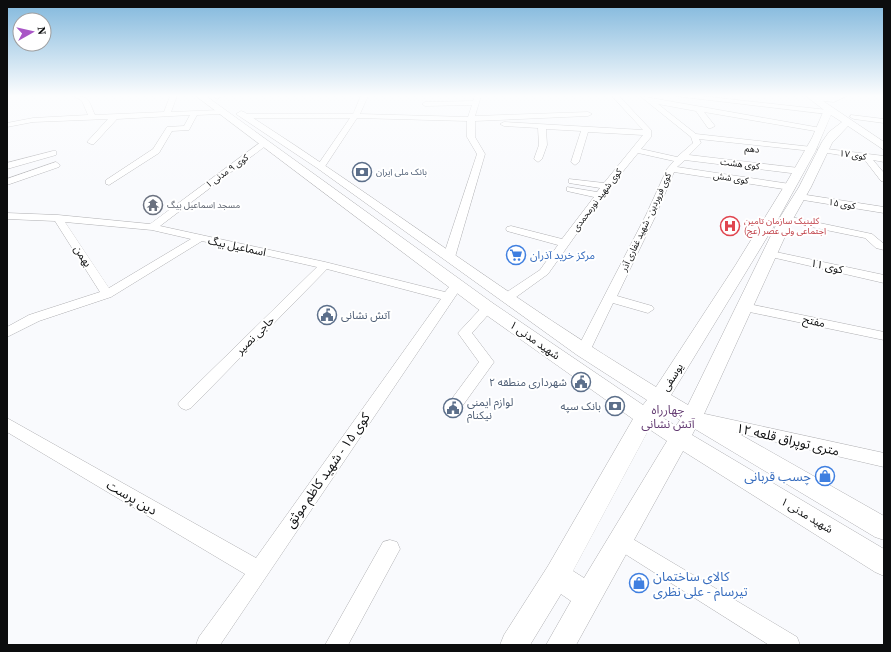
<svg xmlns="http://www.w3.org/2000/svg" width="891" height="652" font-family="'Source Serif 4','Noto Sans Arabic',serif">
  <style>
    .lines { fill: none; stroke-linecap: round; stroke-linejoin: round }
    .minor-casing { stroke: #b0b0b3; stroke-width: 1 }
    .major-casing { stroke: #b0b0b3; stroke-width: 1 }
    .minor { fill: #fff; fill-rule: evenodd }
    .major { fill: #fff; fill-rule: evenodd }
    .labels { text-anchor: middle; stroke-width: 4; stroke-linejoin: round; paint-order: stroke }
    .far-street-label { font-size: 9px; fill: #0c0d0e; stroke: #fff }
    .far-service-label { font-size: 9px; fill: #4e5e75; stroke: #fff; text-anchor: start }
    .far-worship-label { font-size: 9px; fill: #5b616d; stroke: #fff; text-anchor: start }
    .far-health-label { font-size: 9px; fill: #be3a42; stroke: #fff; text-anchor: start }
    .street-label { font-size: 11px; fill: #0c0d0e; stroke: #fff }
    .shop-label { font-size: 11px; fill: #366cbe; stroke: #fff; text-anchor: start }
    .service-label { font-size: 11px; fill: #4e5e75; stroke: #fff; text-anchor: start }
    .neighbourhood-label { font-size: 12px; fill: #633b72; stroke: #fff }
    .near-street-label { font-size: 13px; fill: #0c0d0e; stroke: #fff }
    .near-shop-label { font-size: 13px; fill: #366cbe; stroke: #fff; text-anchor: end }
  </style>
  <rect width="100%" height="100%" fill="#f9fafd"/>
  <g class="lines">
    <defs>
      <path id="minor" d="M74,96C90,96 89,102 95,115L164,112L170,96H177L171,112L220,110L224,112L220,114L197,115L189,130L172,131L159,153L109,185L106,184V180L153,149L167,127L184,126L190,115L117,119L94,144H91L87,142L108,119L33,122L7,127V123L33,118L88,115L82,101Z
        M222,96L217,99L214,97V96Z
        M361,96H368L360,114L468,117L472,105L425,106L422,104L425,102L473,101L475,96H481L475,116L588,112L592,114L588,116L475,121V137L485,154L455,257L449,260L443,257L477,154L467,137V121L357,118L324,168L321,169L317,166L350,118H244L240,116L244,114H353Z
        M612,96H619L651,130V137L641,149L677,157L693,143L691,137L640,96L821,128L825,130L821,132L704,112L715,126L711,128H708L696,111L658,104L696,134L812,147L816,149L812,151L699,139L701,143L689,155L799,168L803,171L799,174L685,160L677,167L790,184L795,187L790,190L674,172L656,215L617,296L652,306L654,309L648,313L613,303L590,351L588,354H578L576,351L646,215L667,169L674,161L638,153L607,191L548,274L512,300L508,301L502,297L504,294L540,270L558,245L507,231L506,229L507,227L511,226L562,239L594,197L567,191V187L597,192L600,188L569,183V179L604,183L643,135L588,132L579,162L575,165L571,162L581,131L546,129L547,145L542,159L538,162L534,159L539,145L538,128L504,126L500,124L504,122L643,130Z
        M675,96H701L828,110L832,112L828,114Z
        M851,115L884,119V123L854,119L850,117Z
        M261,142L268,144L160,226L325,262L445,292L453,282L457,281L463,285L220,645H196L199,637L245,574L7,432V418L256,558L441,299L327,269L191,408L186,410L181,408L178,404L181,400L317,267L202,241L111,297L39,321L7,337V327L29,315L100,292L55,221L7,219V213L58,215L150,224ZM65,222L152,230L191,239L109,288Z
        M819,148L884,156V162L873,160L884,173V182L881,181L864,159L822,152L818,150Z
        M53,151H56V155L7,169V163Z
        M56,162L60,165L59,167L7,185V179Z
        M800,194L884,207V213L797,199V195Z
        M786,216L872,234L884,244V250L876,248L865,238L782,221L781,219Z
        M771,251L884,275V283L767,256L766,254Z
        M744,303L884,332V340L740,310L738,307Z
        M488,304L494,308L472,333L494,362L458,412L453,414L448,412L445,408L448,404L479,362L458,333L484,305Z
        M705,414L884,453V467L699,424L697,420L699,416Z
        M621,532L797,637L800,645H769L614,547L612,541L614,535Z
        M390,540L397,542L400,549L348,645H325L383,542Z"/>
      <path id="major" d="M196,96H206L494,304L643,405L647,400L577,355L317,168L236,114L241,111L244,112C383,201 515,302 656,387L735,266L788,180L812,138L824,110L806,96H847L834,102L823,101L884,142V150L848,126L832,143L811,187L793,219L704,414L884,516V540L875,537L695,429L692,435L884,549V576L875,572L683,451L576,645H546L571,601L561,594L530,645H500L504,635L548,566L633,419L482,312ZM831,115L842,122L829,132L822,142L799,187L779,219L688,405L671,395L777,221L815,152ZM662,409L680,420L676,426L658,415ZM649,429L667,441L584,578L573,571Z"/>
    </defs>
    <use href="#minor" class="minor-casing"/>
    <use href="#major" class="major-casing"/>
    <use href="#minor" class="minor"/>
    <use href="#major" class="major"/>
  </g>
  <linearGradient id="sky" x2="0" y2="1"><stop stop-color="#80b7dc"/><stop offset="0.51" stop-color="#fcfdfe"/><stop offset="1" stop-color="#fcfdfe" stop-opacity="0"/></linearGradient>
  <rect width="891" height="188" fill="url(#sky)"/>
  <defs>
    <symbol id="bank-ring" viewBox="-11 -11 22 22"><circle r="9.5" fill="#fff" stroke="#5c6f8a" stroke-width="1.5"/><path d="M-6-4H6V4H-6ZM0-2.3a2.3 2.3 0 1 0 0 4.6a2.3 2.3 0 1 0 0-4.6Z" fill="#5c6f8a"/></symbol>
    <symbol id="temple-ring" viewBox="-11 -11 22 22"><circle r="9.5" fill="#fff" stroke="#6b7280" stroke-width="1.5"/><path d="M0-6L5-2H3V0L6.5 2.5H4V6H1.5V3h-3V6H-4V2.5H-6.5L-3 0V-2H-5Z" fill="#6b7280"/></symbol>
    <symbol id="hospital-ring" viewBox="-11 -11 22 22"><circle r="9.5" fill="#fff" stroke="#e0444e" stroke-width="1.5"/><path d="M-5-5h3v3.5h4V-5h3V5h-3V1.5h-4V5h-3Z" fill="#e0444e"/></symbol>
    <symbol id="supermarket-ring" viewBox="-11 -11 22 22"><circle r="9.5" fill="#fff" stroke="#3f7fe0" stroke-width="1.5"/><path d="M-6-5.5h2.5l.6 2H6L4.5 2H-2.5L-4.4-4H-6ZM-1.5 3.2a1.3 1.3 0 1 0 .1 0ZM3 3.2a1.3 1.3 0 1 0 .1 0Z" fill="#3f7fe0"/></symbol>
    <symbol id="civic-ring" viewBox="-11 -11 22 22"><circle r="9.5" fill="#fff" stroke="#5c6f8a" stroke-width="1.5"/><path d="M-.6-6.5H3V-4.5H.6V-3L4-1V1h2V6H-6V1h2V-1L-.6-3ZM-1.2 2.5V6h2.4V2.5Z" fill="#5c6f8a"/></symbol>
    <symbol id="shop-ring" viewBox="-11 -11 22 22"><circle r="9.5" fill="#fff" stroke="#3f7fe0" stroke-width="1.5"/><path d="M-5-2.5h2.3a2.7 3.5 0 0 1 5.4 0H5L5.5 6h-11ZM-1.5-2.5h3a1.5 2.3 0 0 0-3 0Z" fill="#3f7fe0"/></symbol>
  </defs>
  <g fill-rule="evenodd">
    <use href="#bank-ring" x="351" y="161" width="22" height="22"/>
    <use href="#temple-ring" x="142" y="194" width="22" height="22"/>
    <use href="#hospital-ring" x="719" y="215" width="22" height="22"/>
    <use href="#supermarket-ring" x="505" y="244" width="22" height="22"/>
    <use href="#civic-ring" x="316" y="304" width="22" height="22"/>
    <use href="#civic-ring" x="570" y="371" width="22" height="22"/>
    <use href="#bank-ring" x="604" y="395" width="22" height="22"/>
    <use href="#civic-ring" x="442" y="397" width="22" height="22"/>
    <use href="#shop-ring" x="814" y="465" width="22" height="22"/>
    <use href="#shop-ring" x="628" y="572" width="22" height="22"/>
  </g>
  <g class="labels">
    <g class="far-street-label">
      <text transform="translate(752 149) rotate(6)" y="3">دهم</text>
      <text transform="translate(853 155) rotate(8)" y="3">کوی ۱۷</text>
      <text transform="translate(740 164) rotate(7)" y="3">کوی هشت</text>
      <text transform="translate(227 171) rotate(-36)" y="3">کوی ۹ مدنی ۱</text>
      <text transform="translate(731 178) rotate(9)" y="3">کوی شش</text>
      <text transform="translate(597 200) rotate(-53)" y="3">کوی شهید نورمحمدی</text>
      <text transform="translate(842 204) rotate(9)" y="3">کوی ۱۵</text>
      <text transform="translate(646 222) rotate(-65)" y="3">کوی فروردین - شهید غفاری آذر</text>
    </g>
    <g class="far-service-label">
      <text x="376" y="175">بانک ملی ایران</text>
    </g>
    <g class="far-worship-label">
      <text x="167" y="208">مسجد اسماعیل بیگ</text>
    </g>
    <g class="far-health-label">
      <text x="744" y="224">کلینیک سازمان تامین<tspan x="744" dy="10">اجتماعی ولی عصر (عج)</tspan></text>
    </g>
    <g class="street-label">
      <text transform="translate(237 246) rotate(12)" y="4">اسماعیل بیگ</text>
      <text transform="translate(83 256) rotate(57)" y="4">بهمن</text>
      <text transform="translate(827 266) rotate(13)" y="4">کوی ۱۱</text>
      <text transform="translate(814 321) rotate(12)" y="4">مفتح</text>
      <text transform="translate(255 335) rotate(-45)" y="4">حاجی نصیر</text>
      <text transform="translate(535 340) rotate(35)" y="4">شهید مدنی ۱</text>
      <text transform="translate(672 377) rotate(-58)" y="4">یوسفی</text>
      <text transform="translate(807 515) rotate(31)" y="4">شهید مدنی ۱</text>
    </g>
    <g class="shop-label">
      <text x="530" y="259">مرکز خرید آذران</text>
    </g>
    <g class="service-label">
      <text x="341" y="319">آتش نشانی</text>
      <text x="567" y="386" text-anchor="end">شهرداری منطقه ۲</text>
      <text x="467" y="406">لوازم ایمنی<tspan x="467" dy="13">نیکنام</tspan></text>
      <text x="601" y="410" text-anchor="end">بانک سپه</text>
    </g>
    <g class="neighbourhood-label">
      <text x="668" y="414">چهارراه<tspan x="668" dy="14">آتش نشانی</tspan></text>
    </g>
    <g class="near-street-label">
      <text transform="translate(788 439) rotate(13)" y="5">۱۲ متری توپراق قلعه</text>
      <text transform="translate(327 470) rotate(-55)" y="5">کوی ۱۵ - شهید کاظم موثق</text>
      <text transform="translate(132 497) rotate(30)" y="5">دین پرست</text>
    </g>
    <g class="near-shop-label">
      <text x="811" y="481">چسب قربانی</text>
      <text x="653" y="581" text-anchor="start">کالای ساختمان<tspan x="653" dy="15">تیرسام - علی نظری</tspan></text>
    </g>
  </g>
  <rect width="891" height="652" fill="none" stroke="#0c0d0e" stroke-width="16"/>
  <g transform="translate(32 32) rotate(82)"><circle r="19" fill="#ffffff" stroke="#9e9e9f"/>
  <path d="M0-3L7 15L0 10L-7 15Z" fill="#a956c6"/>
  <text y="-6" font-size="11" font-weight="bold" text-anchor="middle" fill="#0c0d0e">N</text>
  </g>
</svg>
